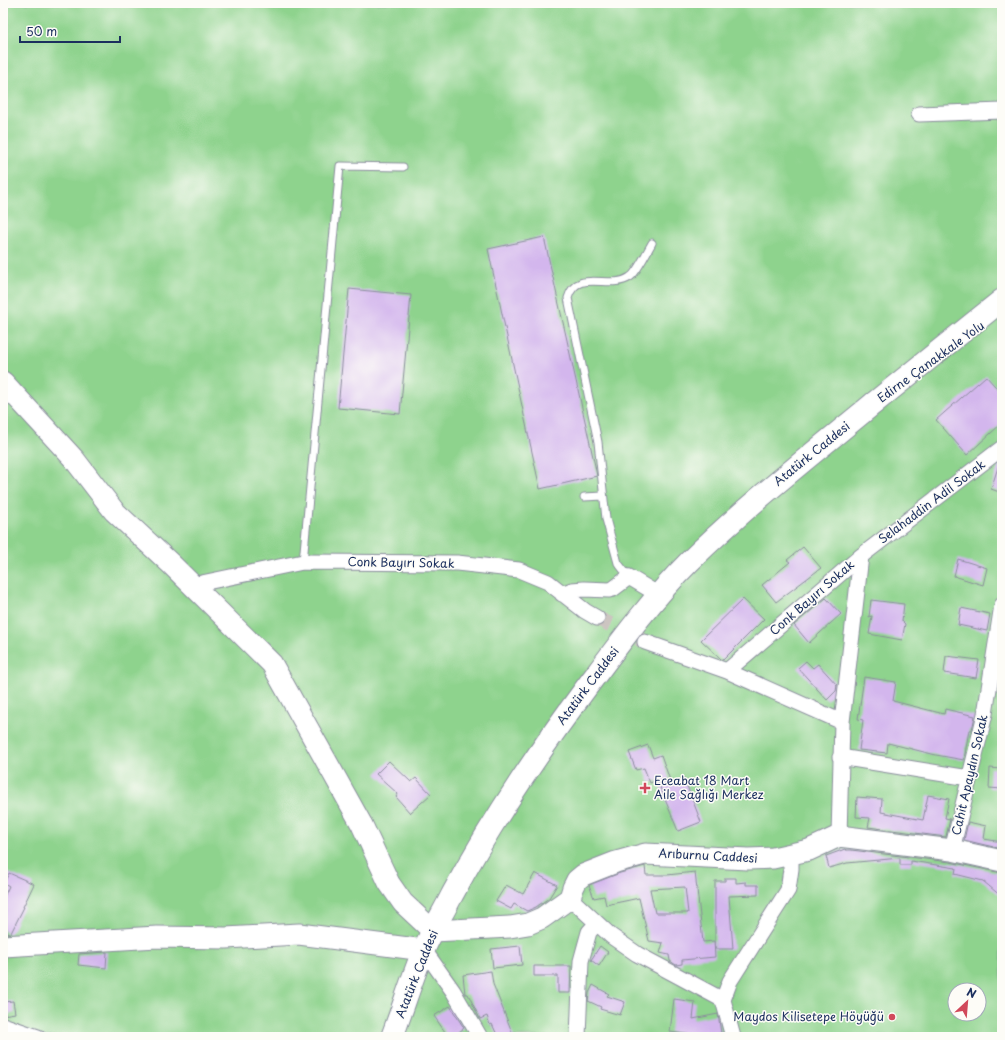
<svg xmlns="http://www.w3.org/2000/svg" width="1005" height="1040" font-family="'Playpen Sans',sans-serif">
  <style>
    .green { fill: #8ed38d; stroke: #548176; fill-rule: evenodd }
    .building { fill: #d3b6ed; fill-rule: evenodd }
    .lines { fill: none; stroke-linecap: round; stroke-linejoin: round }
    .street-tunnel { stroke: #ccc5c1; stroke-width: 15; stroke-dasharray: 15 8; stroke-linecap: butt }
    .lane-casing { stroke: #8a8d9c; stroke-width: 9 }
    .street-casing { stroke: #8a8d9c; stroke-width: 17 }
    .secondary-casing { stroke: #8a8d9c; stroke-width: 23 }
    .primary-casing { stroke: #8a8d9c; stroke-width: 24 }
    .highway-casing { stroke: #8a8d9c; stroke-width: 24 }
    .lane { stroke: #fff; stroke-width: 7 }
    .street { stroke: #fff; stroke-width: 15 }
    .secondary { stroke: #fff; stroke-width: 21 }
    .primary { stroke: #fff; stroke-width: 22 }
    .highway { stroke: #fff; stroke-width: 22 }
    .poi-dot { fill: #d1495b; stroke: #fdfcf7; stroke-width: 1.5 }
    .labels { text-anchor: middle; stroke-width: 3; stroke-linejoin: round; paint-order: stroke }
    .street-label { font-size: 12px; fill: #1b2f5e; stroke: #fdfcf7 }
    .poi-label { font-size: 12px; fill: #1b2f5e; stroke: #fdfcf7; text-anchor: start }
  </style>
  <rect width="100%" height="100%" fill="#fdfcf7"/>
  <filter id="ink" filterUnits="userSpaceOnUse"><feTurbulence type="fractalNoise" baseFrequency=".025" numOctaves="2"/><feDisplacementMap in="SourceGraphic" scale="8" xChannelSelector="R" yChannelSelector="G"/><feConvolveMatrix kernelMatrix="1 2 1 2 8 2 1 2 1" color-interpolation-filters="sRGB"/></filter>
  <filter id="wash" filterUnits="userSpaceOnUse"><feTurbulence type="fractalNoise" baseFrequency=".012" numOctaves="4" result="noise"/><feDisplacementMap in="SourceGraphic" scale="16" xChannelSelector="R" yChannelSelector="G"/><feGaussianBlur stdDeviation="0.9" result="paint"/><feColorMatrix in="noise" values="0 0 0 0 0 0 0 0 0 0 0 0 0 0 0 0 0 1.4 0 .05"/><feComposite in="paint" operator="in"/></filter>
  <g filter="url(#wash)">
    <rect width="100%" height="100%" fill="#f8ebda"/>
    <path class="green" d="M3,3H1002V1037H3ZM955,990H979V1014H955Z"/>
    <g id="blocks">
      <path class="building" d="M544,237L595,466L597,476L540,489L488,249Z
        M349,289L411,295L400,414L338,408Z
        M986,376L1002,394V423L967,455L936,420Z
        M1000,461H1002V493L991,489Z
        M803,547L821,568L776,602L762,585L790,562L787,560Z
        M958,559L987,568L983,585L954,576Z
        M826,598L841,614L809,643L794,625Z
        M743,599L764,619L723,660L721,659L701,640Z
        M871,600L904,604L902,621L905,624L902,640L869,634L872,616L869,617Z
        M961,608L990,614L987,631L958,625Z
        M946,656L979,660L976,678L944,673Z
        M806,661L813,668L818,664L837,685L836,691L827,700L798,668Z
        M864,677L896,682L893,701L944,714L945,709L975,716L972,730H969L964,760L936,755L888,743L887,753L859,750L863,720L858,719Z
        M648,745L653,758L661,755L671,783L684,778L701,822L678,831L657,780L650,783L644,768L636,770L629,752Z
        M389,761L411,782L416,778L431,794L410,813L396,797L398,794L376,774Z
        M990,768L1002,769V789L989,788Z
        M928,795L949,799L945,818L950,819L946,837L868,827L870,818L856,817L857,797L882,799L881,812L923,820Z
        M968,822L986,826L984,839L1002,842V849L964,840Z
        M845,849L846,850H851L950,862L1002,873V897L983,881L955,874L956,868L911,861V865H900V858L847,863L829,868L826,856Z
        M645,866L646,875H667L695,872L703,942L714,941L715,957L682,960V964L676,965L670,961L669,955L660,953L663,943L649,941L639,898L606,905L604,896L594,898L589,885L620,873ZM685,887L688,913H655L650,889Z
        M9,873L34,884L23,907H24L11,933L9,934L3,930V899L9,886L4,883Z
        M535,873L557,885L549,898L536,907L527,911L514,904L511,909L496,901L506,885L523,894Z
        M725,878H736V883L746,882V885H758V895L729,896L733,949H715V881H725Z
        M520,946L522,965L493,968L491,949Z
        M600,946L608,952L599,966L591,960Z
        M107,952L106,968L78,965L79,954Z
        M534,966H571L570,993H558V976H534Z
        M491,971L493,984L514,1037H498L492,1024L490,1025L487,1016L480,1019L468,994H465L463,975Z
        M593,985L609,994L607,996L625,1002L620,1015L600,1009L601,1007L588,1001L589,993Z
        M674,999L695,1002L693,1019L718,1014L721,1033L702,1036L670,1032Z
        M13,1001L15,1013L3,1015V1002Z
        M450,1006L464,1028L453,1037H442L445,1032L434,1016Z"/>
    </g>
  </g>
  <g filter="url(#ink)">
    <use href="#blocks" fill-opacity="0" stroke="#8a8d9c" stroke-width="1"/>
    <g class="lines">
      <path class="street-tunnel" d="M597,618L645,642"/>
      <defs>
        <path id="lane" d="M584,497L603,496
          M303,562L340,166L403,167
          M629,577L618,563L606,519L598,442L568,298C577,267 610,291 630,277C636,274 648,250 652,243"/>
        <path id="street" d="M919,114L1002,111
          M192,585L303,562L457,563L519,570L548,582L585,611L597,618
          M562,594L572,590L584,589L609,590L613,589L629,577L659,595
          M645,642L727,671L842,722
          M727,671L861,556L1002,448
          M840,757L969,778
          M839,836L842,722L861,556
          M952,850L985,714L1002,605
          M570,898L611,936L637,954L723,1000L733,1037
          M424,950L453,991L480,1037
          M723,1000L730,981L788,890L791,869V855
          M3,1025L38,1037
          M578,1037L581,961L589,932L597,923"/>
        <path id="secondary" d="M3,382L74,459L114,511L171,564L272,664L362,825L389,883L403,903L433,931L510,927L528,924L542,918L570,898L573,888L577,880L583,875L616,862L645,854L748,859L773,858L809,850L839,836L952,850L1002,861
          M3,946L157,937L226,938L299,934L424,950"/>
        <path id="primary" d="M392,1037C403,1008 412,978 424,949C432,931 443,913 452,895C491,822 537,754 586,688C619,644 651,600 689,562C747,505 811,455 874,403"/>
        <path id="highway" d="M874,403L1002,300"/>
      </defs>
      <use href="#lane" class="lane-casing"/>
      <use href="#street" class="street-casing"/>
      <use href="#secondary" class="secondary-casing"/>
      <use href="#primary" class="primary-casing"/>
      <use href="#highway" class="highway-casing"/>
      <use href="#lane" class="lane"/>
      <use href="#street" class="street"/>
      <use href="#secondary" class="secondary"/>
      <use href="#primary" class="primary"/>
      <use href="#highway" class="highway"/>
    </g>
  </g>
  <g class="poi-dot">
    <path d="M643 782h4v4h4v4h-4v4h-4v-4h-4v-4h4z"/>
    <circle cx="892" cy="1017" r="4"/>
  </g>
  <g class="labels">
    <g class="street-label">
      <text transform="translate(931 362) rotate(-36)" y="4">Edirne Çanakkale Yolu</text>
      <text transform="translate(812 454) rotate(-39)" y="4">Atatürk Caddesi</text>
      <text transform="translate(932 502) rotate(-37)" y="4">Selahaddin Adil Sokak</text>
      <text transform="translate(401 563) rotate(1)" y="4">Conk Bayırı Sokak</text>
      <text transform="translate(812 598) rotate(-41)" y="4">Conk Bayırı Sokak</text>
      <text transform="translate(588 686) rotate(-53)" y="4">Atatürk Caddesi</text>
      <text transform="translate(970 775) rotate(-77)" y="4">Cahit Apaydın Sokak</text>
      <text transform="translate(708 856) rotate(3)" y="4">Arıburnu Caddesi</text>
      <text transform="translate(417 974) rotate(-68)" y="4">Atatürk Caddesi</text>
    </g>
    <g class="poi-label">
      <text x="654" y="785">Eceabat 18 Mart<tspan x="654" dy="14">Aile Sağlığı Merkez</tspan></text>
      <text x="884" y="1021" text-anchor="end">Maydos Kilisetepe Höyüğü</text>
    </g>
  </g>
  <rect width="1005" height="1040" fill="none" stroke="#fdfcf7" stroke-width="16"/>
  <g transform="translate(967 1002) rotate(26)"><circle r="19" fill="#fdfcf7" stroke="#a3aaba"/>
  <path d="M0-3L7 15L0 10L-7 15Z" fill="#d1495b"/>
  <text y="-6" font-size="11" font-weight="bold" text-anchor="middle" fill="#1b2f5e">N</text>
  </g>
  <path d="M20 36v6h100v-6" fill="none" stroke="#1b2f5e" stroke-width="2"/>
  <text x="26" y="36" font-size="12" fill="#1b2f5e" stroke="#fdfcf7" stroke-width="3" paint-order="stroke">50 m</text>
</svg>
